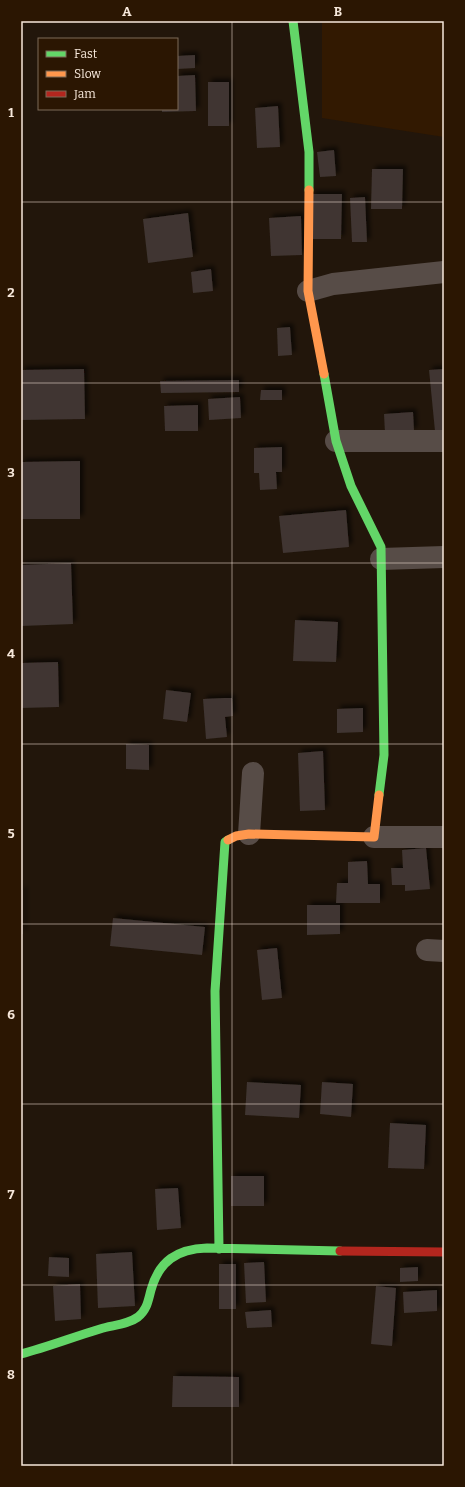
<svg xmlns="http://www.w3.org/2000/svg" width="465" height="1487" font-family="Bitter,serif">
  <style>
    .built { fill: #321901 }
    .building { fill: #3f3531; filter: url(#shadow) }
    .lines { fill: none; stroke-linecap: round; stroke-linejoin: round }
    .street { stroke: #574c47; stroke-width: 22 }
    .fast { stroke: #63d668; stroke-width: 9 }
    .slow { stroke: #ff974d; stroke-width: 9 }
    .jam { stroke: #b3261e; stroke-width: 9 }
    .grid { fill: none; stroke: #f7e8db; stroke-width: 1; stroke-opacity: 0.55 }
    .neatline { fill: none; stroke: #f7e8db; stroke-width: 1.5 }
    .grid-label { font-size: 13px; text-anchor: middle; font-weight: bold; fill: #f7e8db }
  </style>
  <defs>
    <filter id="shadow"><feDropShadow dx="3.5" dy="-3.5" stdDeviation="2" flood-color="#0009"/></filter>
  </defs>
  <rect width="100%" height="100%" fill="#22160b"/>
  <path class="built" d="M322,21H444V137L322,118Z"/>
  <path class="building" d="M195,55V68L177,69V56Z
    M195,75L196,111L162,112V109H177V76Z
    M208,82H229V126H208Z
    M278,106L280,147L257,148L255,108Z
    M334,150L336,176L320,177L317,152Z
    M372,169H403L402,209H371Z
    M311,194H342L341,239H310Z
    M365,197L367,242H352L350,198Z
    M188,213L193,257L148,263L143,219Z
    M301,216L302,255L271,256L269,218Z
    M211,269L213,291L193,293L191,272Z
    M290,327L292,355L278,356L277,328Z
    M84,369L85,419L21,420V370Z
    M444,369V430L435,431L429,370Z
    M239,380V392L161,393L160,381Z
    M261,390H282V400H260Z
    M240,397L241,418L209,420L208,399Z
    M198,405V431H165L164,406Z
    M413,412L414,431L385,433L384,414Z
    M282,447V472H276L277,489L260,490L259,473H254V448Z
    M80,461V519H21V462Z
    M346,510L349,547L283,553L279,516Z
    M71,563L73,624L21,626V565Z
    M295,620L338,622L336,662L293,661Z
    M58,662L59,707L21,708V663Z
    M166,690L191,693L187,722L163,719Z
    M224,698H232L233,716L225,717L227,737L206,739L203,699Z
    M363,708V732L337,733V709Z
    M126,744L149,745V770L126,769Z
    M323,751L325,810L300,811L298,753Z
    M426,848L430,889L405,891V885H392L391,868H403L402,850Z
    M367,861L368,884H380V903H336L337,883H348V862Z
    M21,890H23V934H21Z
    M307,905H340V934L307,935Z
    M113,918L205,927L202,955L110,946Z
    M277,948L282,998L262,1000L257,950Z
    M247,1082L301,1085L299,1118L245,1115Z
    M322,1082L353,1084L351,1117L320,1114Z
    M390,1123L426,1125L424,1169L388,1168Z
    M231,1176H264V1206H231Z
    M178,1188L181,1228L157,1230L155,1189Z
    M132,1252L135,1306L98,1308L96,1254Z
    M49,1257L69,1258V1277L48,1276Z
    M264,1262L266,1302L246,1303L244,1263Z
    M219,1264H236V1309H219Z
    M418,1267V1281L400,1282V1268Z
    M80,1284L81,1319L55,1321L53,1286Z
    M376,1286L396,1288L392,1346L371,1344Z
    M437,1290V1311L404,1313L403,1292Z
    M271,1310L272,1327L247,1328L245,1312Z
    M173,1376L239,1377V1407H172Z"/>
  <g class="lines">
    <path class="street" d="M308,291L333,284L444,272
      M336,441H444
      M381,559L444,557
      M249,834L253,773
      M374,837H444
      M427,950L444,951"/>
    <path class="fast" d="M293,21L309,152V190
      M324,374L336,441L351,486L381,547L384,755L379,795
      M219,1249L215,991L225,842L228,840
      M21,1354C48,1347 73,1337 100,1329C113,1325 127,1325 138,1317C147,1310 148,1301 151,1290C159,1261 177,1249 207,1248L340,1251"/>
    <path class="slow" d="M309,190L308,291L324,374
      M228,840L236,836L249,834L374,837L379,795"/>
    <path class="jam" d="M340,1251L444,1252"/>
  </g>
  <path class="grid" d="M232,21V1466M21,202H444M21,383H444M21,563H444M21,744H444M21,924H444M21,1104H444M21,1285H444"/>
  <rect width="465" height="1487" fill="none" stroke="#2b1602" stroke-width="44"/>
  <rect x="38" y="38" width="140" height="72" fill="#2b1602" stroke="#7d6a59"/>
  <rect x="46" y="51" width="20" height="6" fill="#63d668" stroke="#7d6a59"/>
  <text x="74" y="58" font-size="12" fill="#f7e8db">Fast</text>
  <rect x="46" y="71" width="20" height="6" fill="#ff974d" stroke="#7d6a59"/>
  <text x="74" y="78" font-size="12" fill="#f7e8db">Slow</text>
  <rect x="46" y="91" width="20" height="6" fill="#b3261e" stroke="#7d6a59"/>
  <text x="74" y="98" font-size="12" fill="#f7e8db">Jam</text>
  <rect x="22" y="22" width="421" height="1443" class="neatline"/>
  <g class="grid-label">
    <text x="127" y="16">A</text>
    <text x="338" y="16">B</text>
    <text x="11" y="117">1</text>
    <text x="11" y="297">2</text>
    <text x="11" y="477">3</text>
    <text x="11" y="658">4</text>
    <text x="11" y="838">5</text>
    <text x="11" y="1019">6</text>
    <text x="11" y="1199">7</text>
    <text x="11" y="1379">8</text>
  </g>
</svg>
